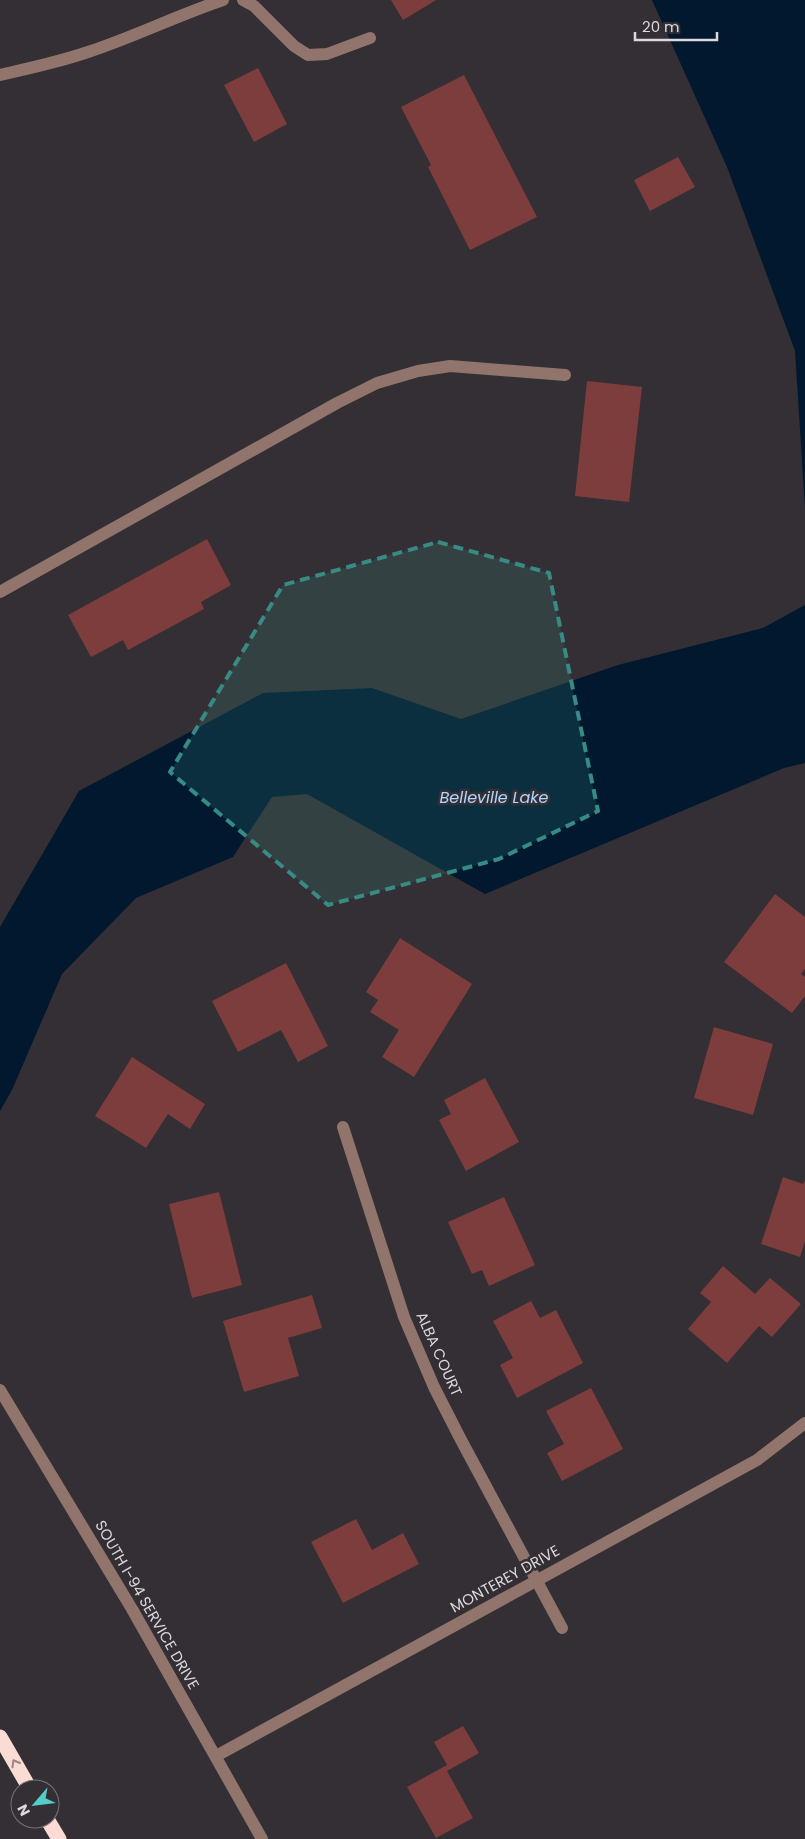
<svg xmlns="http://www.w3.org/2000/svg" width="805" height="1839" font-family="Poppins,sans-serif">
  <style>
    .water { fill: #01182e }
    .building { fill: #7d3d3c }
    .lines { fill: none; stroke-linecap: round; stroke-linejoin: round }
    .minor { stroke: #91746c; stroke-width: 12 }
    .highway { stroke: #fadcd4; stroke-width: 15 }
    .oneway { stroke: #978684 }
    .marked { fill: #388a84; fill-opacity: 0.2; stroke: #388a84; stroke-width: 4; stroke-dasharray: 10 6; stroke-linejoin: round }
    .labels { text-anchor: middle; stroke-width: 5; stroke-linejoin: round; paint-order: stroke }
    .street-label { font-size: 15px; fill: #dcd8db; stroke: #342f34 }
    .water-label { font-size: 16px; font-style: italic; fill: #add7ff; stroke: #342f34 }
  </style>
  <rect width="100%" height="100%" fill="#342f34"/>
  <path class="water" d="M652,0H805V509L795,351L727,167Z
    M805,605V763L784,768L485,894L307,794L272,797L233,857L136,898L62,974L12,1090L0,1111V927L79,791L263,693L372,688L461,719L618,665L763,628Z"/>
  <path class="building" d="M391,0H436L403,20Z
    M258,68L287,124L254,142L224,85Z
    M464,75L537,217L470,250L428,167L431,165L401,107Z
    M678,157L695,187L650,211L634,180Z
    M587,381L642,387L629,502L575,496Z
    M207,539L231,585L201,602L204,609L128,650L123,640L91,657L68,615Z
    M775,894L805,917V969L801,974L805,977V996L792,1013L724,962Z
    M400,938L472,984L414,1077L382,1057L399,1030L370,1012L378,1000L366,992Z
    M286,963L328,1046L298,1062L281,1030L238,1052L212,1001Z
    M714,1027L773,1044L753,1115L694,1098Z
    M132,1057L205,1104L190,1129L168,1114L146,1148L95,1116Z
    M485,1078L519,1142L466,1171L439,1120L451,1114L444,1100Z
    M783,1177L803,1184L805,1180V1241L800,1257L761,1244Z
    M219,1192L242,1285L192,1298L169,1204Z
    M504,1197L535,1265L489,1286L482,1270L472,1274L448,1222Z
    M723,1266L755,1294L770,1278L801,1304L772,1337L759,1326L727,1363L688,1329L711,1302L700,1293Z
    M312,1295L322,1328L288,1338L299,1376L244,1392L223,1321Z
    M531,1301L540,1318L556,1310L583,1363L517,1398L500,1365L513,1358L493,1321Z
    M591,1388L623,1449L562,1481L547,1453L564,1444L546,1411Z
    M356,1519L372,1550L403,1533L419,1564L343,1603L311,1542Z
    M463,1726L479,1753L447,1771L473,1818L436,1838L407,1787L447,1765L434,1742Z"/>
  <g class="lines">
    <path class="minor" d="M243,0L254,6L294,46L308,55L327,54L370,38
      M0,75C30,68 59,62 88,52C134,37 178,15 223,0
      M0,592L337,403L377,383L418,371L450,366L565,375
      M343,1127L404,1317L434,1387L460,1438L562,1628
      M0,1390L132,1609L262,1839
      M216,1756L757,1460L805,1423"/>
    <path class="highway" d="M0,1737L30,1789
      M47,1819L59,1839"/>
  </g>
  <defs><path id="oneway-chevron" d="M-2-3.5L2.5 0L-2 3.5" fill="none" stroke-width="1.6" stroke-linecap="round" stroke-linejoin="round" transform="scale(1.25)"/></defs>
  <use class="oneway" href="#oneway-chevron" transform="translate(15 1763) rotate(-120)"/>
  <path class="marked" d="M438,542L549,573L598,811L499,859L328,905L170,772L283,585Z"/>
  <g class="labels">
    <g class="street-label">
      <text transform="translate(439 1354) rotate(66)" y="5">ALBA COURT</text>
      <text transform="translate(505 1579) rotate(-29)" y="5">MONTEREY DRIVE</text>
      <text transform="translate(147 1605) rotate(60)" y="5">SOUTH I-94 SERVICE DRIVE</text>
    </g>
    <g class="water-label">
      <text x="494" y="803">Belleville Lake</text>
    </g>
  </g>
  <g transform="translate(35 1804) rotate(242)"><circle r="24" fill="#342f34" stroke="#777377"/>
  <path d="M0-4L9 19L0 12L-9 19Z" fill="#53cdc9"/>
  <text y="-8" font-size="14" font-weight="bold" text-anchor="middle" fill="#dcd8db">N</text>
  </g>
  <path d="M635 32v8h82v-8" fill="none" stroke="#dcd8db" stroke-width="2.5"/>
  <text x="642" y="32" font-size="15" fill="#dcd8db" stroke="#342f34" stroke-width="4" paint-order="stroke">20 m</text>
</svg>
